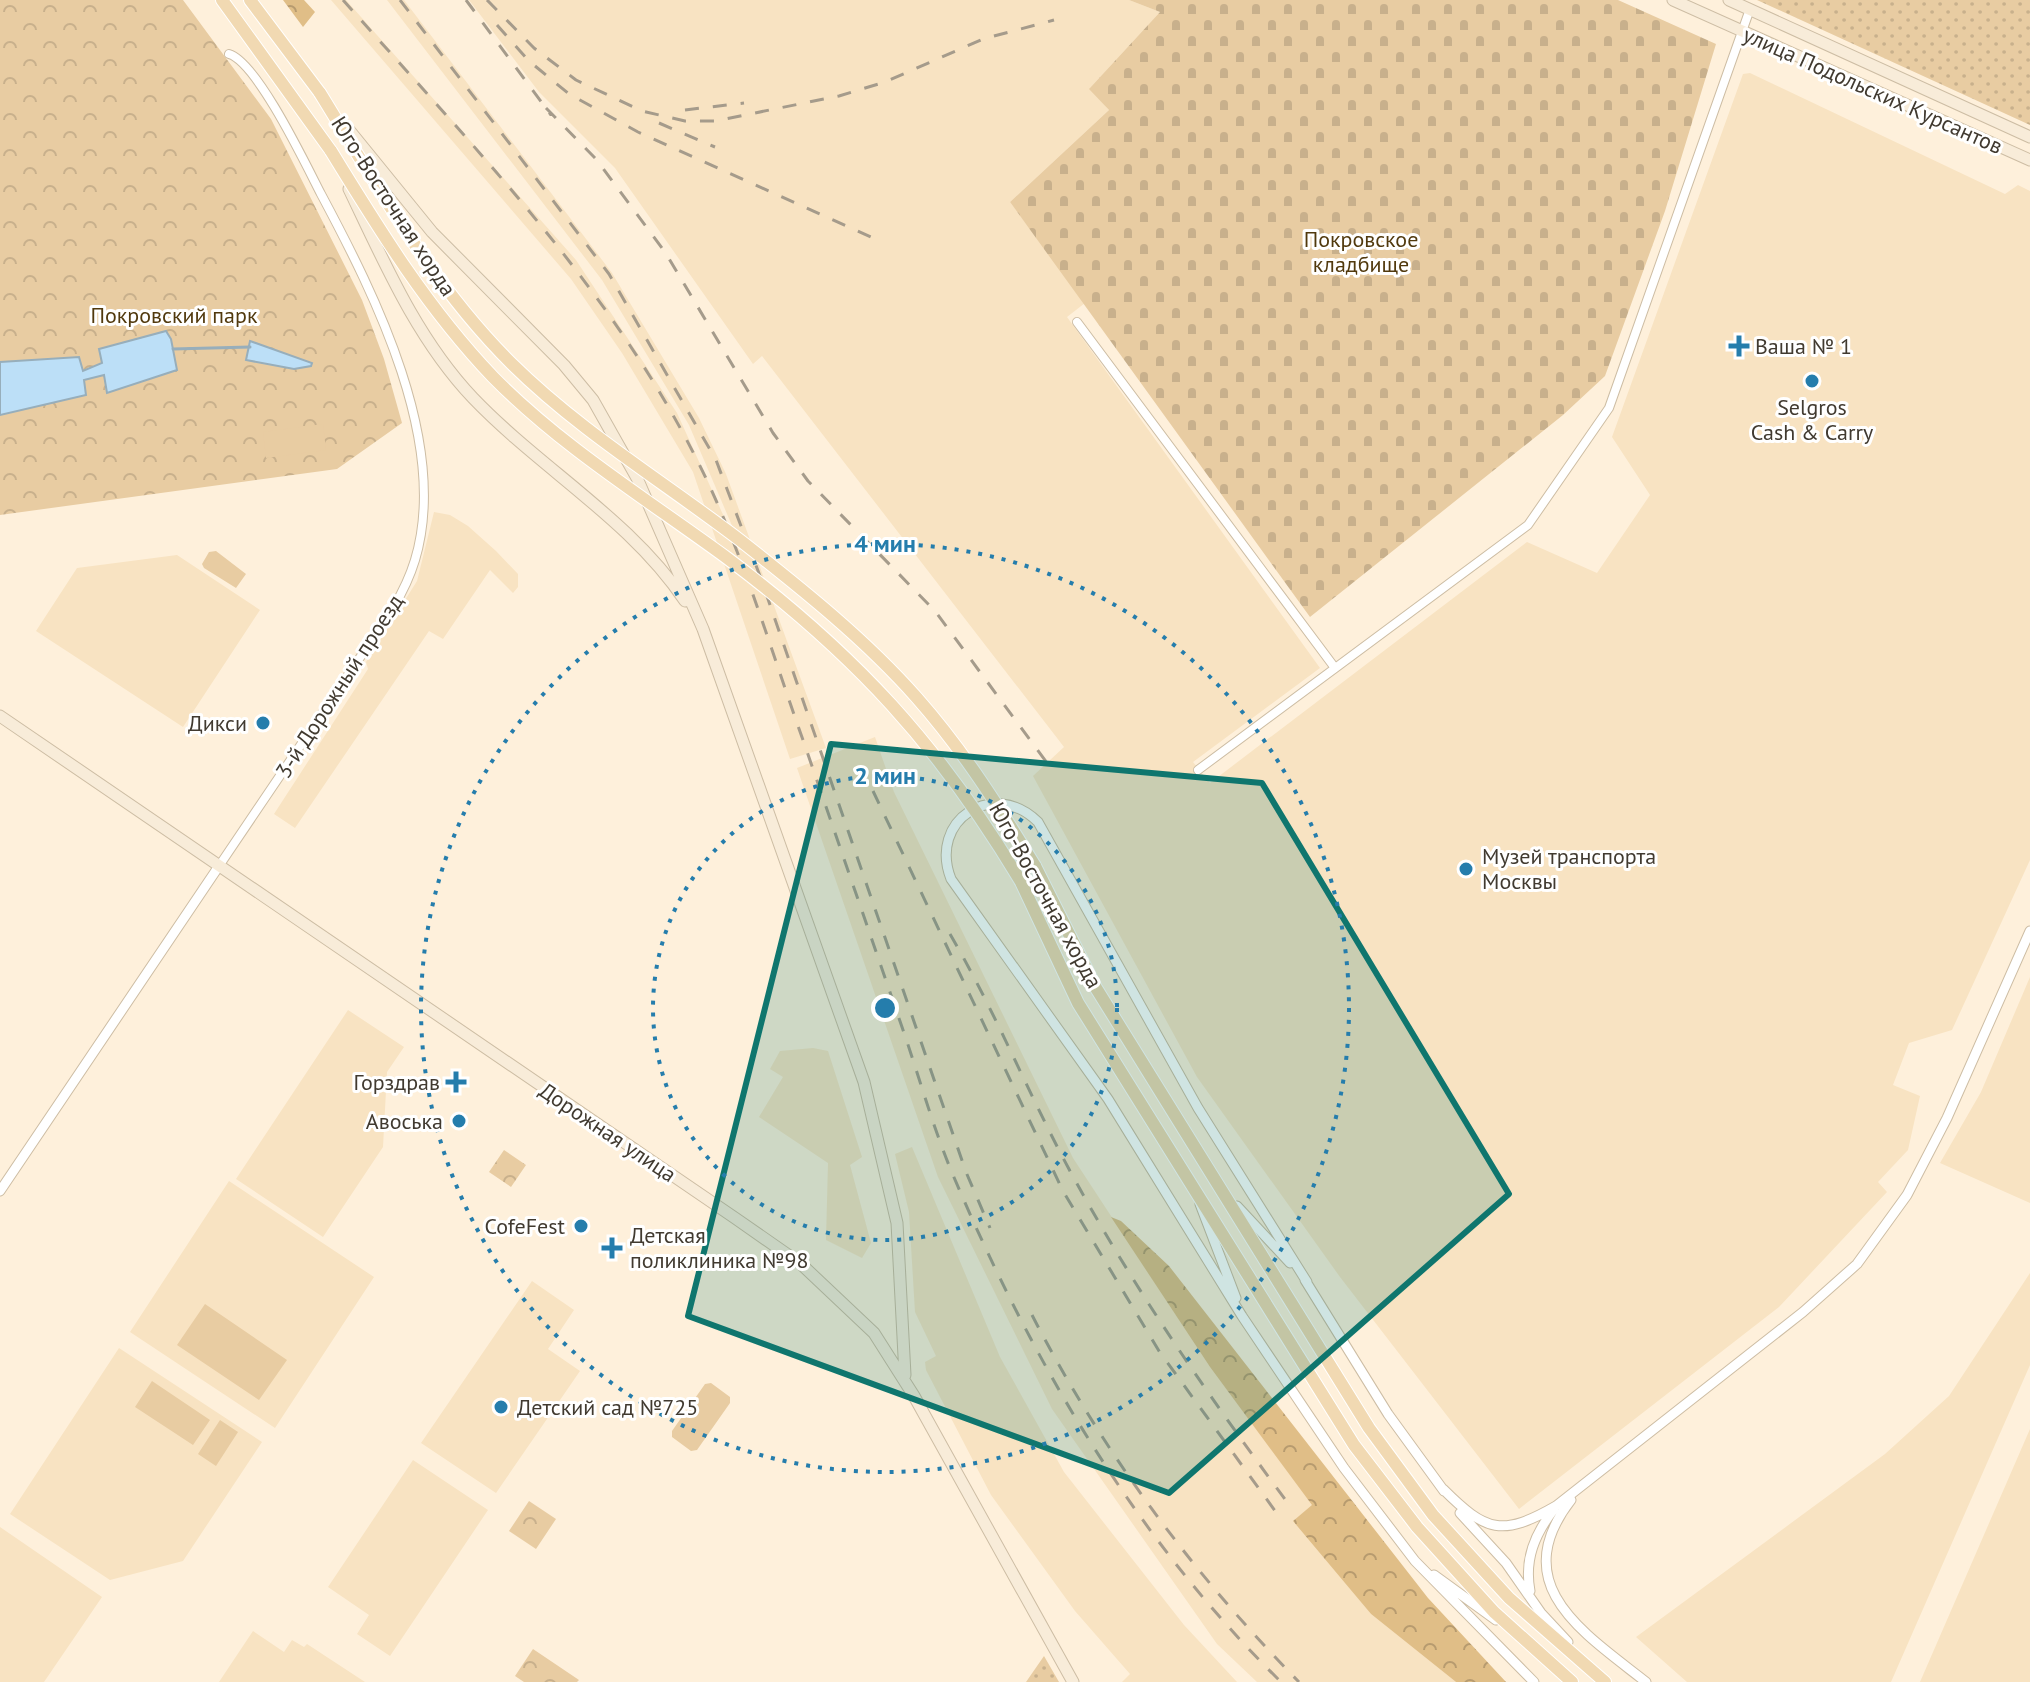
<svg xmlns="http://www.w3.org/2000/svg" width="2030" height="1682" font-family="'PT Sans',sans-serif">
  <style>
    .built { fill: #f8e3c2 }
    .grass { fill: url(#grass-dots) }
    .forest { fill: url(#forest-crowns) }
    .cemetery { fill: url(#cemetery-stones) }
    .park { fill: url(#park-crowns) }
    .pitch { fill: #e8cca2 }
    .water { fill: #bcdff7; stroke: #97aebb; stroke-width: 2 }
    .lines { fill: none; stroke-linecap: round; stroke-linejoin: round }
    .stream { stroke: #97aebb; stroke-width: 3 }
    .minor-casing { stroke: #cdbda4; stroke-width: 10 }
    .tertiary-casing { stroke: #cdbda4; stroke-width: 11 }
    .secondary-casing { stroke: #cdbda4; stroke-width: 13 }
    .primary-casing { stroke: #fff; stroke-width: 14 }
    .minor { stroke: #fff; stroke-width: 8 }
    .tertiary { stroke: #fff; stroke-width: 9 }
    .secondary { stroke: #f8ecd9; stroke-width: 11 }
    .primary { stroke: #f1d9b2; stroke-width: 12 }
    .rail { stroke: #a59b8b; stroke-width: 3; stroke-dasharray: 14 14; stroke-linecap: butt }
    .primary-bridge-casing { stroke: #fff; stroke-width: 14; stroke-linecap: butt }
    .primary-bridge { stroke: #f1d9b2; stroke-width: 12 }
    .marked { fill: #0f766e; fill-opacity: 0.2; stroke: #0f766e; stroke-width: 6; stroke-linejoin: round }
    .ring { fill: none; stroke: #257dac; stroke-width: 4; stroke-dasharray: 4 8 }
    .poi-dot { fill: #257dac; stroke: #fff; stroke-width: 3 }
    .labels { text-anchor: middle; stroke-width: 6; stroke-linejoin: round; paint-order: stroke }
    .street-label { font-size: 22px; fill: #413a30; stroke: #fff }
    .park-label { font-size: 22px; fill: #51390d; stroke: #fff }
    .poi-label { font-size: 22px; fill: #413a30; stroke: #fff; text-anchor: start }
    .centre { fill: #257dac; stroke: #fff; stroke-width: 4 }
    .ring-label { font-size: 24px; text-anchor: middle; font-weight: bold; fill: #257dac; stroke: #fff; stroke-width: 6; stroke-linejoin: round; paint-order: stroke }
  </style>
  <defs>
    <pattern id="grass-dots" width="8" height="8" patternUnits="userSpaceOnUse" patternTransform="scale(2)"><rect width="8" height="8" fill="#e8cca2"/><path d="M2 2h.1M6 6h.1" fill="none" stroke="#c8b08c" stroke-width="1.8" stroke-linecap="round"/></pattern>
    <pattern id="forest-crowns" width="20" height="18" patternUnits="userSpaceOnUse" patternTransform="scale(2)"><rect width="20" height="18" fill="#e0be87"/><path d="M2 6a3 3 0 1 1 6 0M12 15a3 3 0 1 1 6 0" fill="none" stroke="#b79b6f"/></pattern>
    <pattern id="cemetery-stones" width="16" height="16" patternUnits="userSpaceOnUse" patternTransform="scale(2)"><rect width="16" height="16" fill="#e8cca2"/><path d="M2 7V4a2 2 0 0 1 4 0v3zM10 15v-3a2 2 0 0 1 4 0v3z" fill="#c8b08c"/></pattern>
    <pattern id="park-crowns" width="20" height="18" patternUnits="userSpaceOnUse" patternTransform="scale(2)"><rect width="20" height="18" fill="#e8cca2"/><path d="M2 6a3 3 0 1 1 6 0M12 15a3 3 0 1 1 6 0" fill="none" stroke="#c8b08c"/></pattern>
  </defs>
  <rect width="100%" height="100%" fill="#fef0db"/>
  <path class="built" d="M331,0H346L576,260L677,413L739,550L742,549L689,425L602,280L387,0H404L612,273L699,418L726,474L826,748L790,759L693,472L622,353L571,279Z
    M469,0H1129L1160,12L1090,88L1109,110L1010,202L1085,303L1067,317L1320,668L1193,762L1210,783L1527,542L1597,573L1650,495L1612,437L1743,74L1750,73L2005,194L2018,185L2030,191V860L1952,1030L1909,1043L1893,1085L1920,1096L1908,1150L1878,1182L1887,1192L1779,1307L1519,1509L1340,1277L1197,1077L1033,776L1064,747L762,356L753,364L615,168L539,92Z
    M434,512L450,515L468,526L496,551L518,574V587L513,593L490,570L443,639L429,631L295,828L274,814L368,669L366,662L417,581Z
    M177,555L260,610L183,727L36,631L77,568Z
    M875,737L894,792L1073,1158L1210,1367L1313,1505L1294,1520L1371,1614L1456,1682H1257L1217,1644L1052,1409L938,1177L797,768Z
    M2030,977V1203L1940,1163L1981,1092Z
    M348,1010L404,1047L387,1072L383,1147L323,1237L236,1179Z
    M813,1048L828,1051L862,1157L850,1165L871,1243L862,1258L826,1240L828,1163L759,1117L783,1077L770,1069L780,1051Z
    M912,1147L1000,1357L1064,1472L1184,1625L1237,1682H1122L1130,1674L1075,1611L991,1495L926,1370L925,1362L936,1356L915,1312L909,1212L895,1154Z
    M229,1181L374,1277L275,1428L130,1332Z
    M2030,1273V1365L1891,1682H1687L1636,1637L1885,1454L1949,1396Z
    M532,1281L574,1310L548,1349L580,1371L496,1493L421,1443Z
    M119,1348L262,1442L183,1561L110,1580L10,1514Z
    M2030,1429V1682H1920Z
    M413,1460L488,1510L390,1656L357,1634L369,1615L328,1587Z
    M0,1527L102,1597L44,1682H0Z
    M253,1631L284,1652L292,1640L304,1647L307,1644L365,1682H219Z"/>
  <path class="grass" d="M1757,0H2030V125Z
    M1044,1656L1059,1682H1026Z"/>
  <path class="forest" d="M283,0H304L315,12L303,27Z
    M1111,1217L1121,1221L1169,1266L1428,1598L1506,1682H1456L1371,1614L1293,1521L1312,1505L1210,1367Z"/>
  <path class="cemetery" d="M1129,0H1618L1716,44L1665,211L1605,376L1563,415L1310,617L1010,202L1109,110L1089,89L1160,12Z"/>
  <path class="park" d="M0,0H183L271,119L362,300L384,359L402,423L337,469L0,515Z
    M504,1150L526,1165L511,1187L489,1172Z
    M529,1501L556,1519L536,1549L509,1531Z
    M533,1649L579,1680L577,1682H524L515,1676Z"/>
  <path class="pitch" d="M323,424L326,450L266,458L263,432Z
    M216,551L246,574L236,588L204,568L202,564L209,552Z
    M205,1304L287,1360L259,1400L177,1345Z
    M152,1381L210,1420L193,1445L135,1407Z
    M711,1383L730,1397V1403L697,1450L691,1451L672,1437V1431L705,1384Z
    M220,1420L238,1432L216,1466L198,1454Z"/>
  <path class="water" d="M166,331L171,339L177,370L107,393L104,375L84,380L86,395L0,415V362L79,357L83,371L102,363L99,349Z
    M250,341L312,363L311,366L294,369L246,360Z"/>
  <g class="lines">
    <path class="stream" d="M173,349L250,347"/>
    <defs>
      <path id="minor" d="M1077,322L1335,668
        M1198,770L1528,525L1609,408L1750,9
        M219,866C262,802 305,739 348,675C372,639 402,603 415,560C450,444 375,295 321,194C306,165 257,62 229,54"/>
      <path id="tertiary" d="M0,1191L219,866
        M1200,1204L1236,1298
        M1237,1206L1290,1263
        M1305,1280L1388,1414L1444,1491
        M1307,1282L1198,1108L1038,822C993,778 928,820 951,879L1108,1099L1242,1316L1344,1468L1415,1561L1534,1682
        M1443,1489C1486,1532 1502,1537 1556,1506L1803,1312L1857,1264L1907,1195L1947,1118L2030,931
        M1571,1500C1505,1585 1584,1633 1646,1682
        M1460,1513L1506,1563L1541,1613L1568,1642
        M1434,1575L1496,1620
        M1530,1591C1524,1559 1535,1534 1554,1509"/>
      <path id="secondary" d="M1673,0L2030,160
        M1729,0L2030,137
        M345,125L432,232L564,365L593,400L637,478L703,629L864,1082L897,1223L905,1375
        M349,189C384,262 417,339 473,398C541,469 631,520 685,601
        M0,716L735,1218L801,1264L874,1333L914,1396L1073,1682"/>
      <path id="primary" d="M222,0L331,151
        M250,0L320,93
        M1035,866L1096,988L1369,1428L1433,1515L1509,1598L1605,1682
        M1021,882L1078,1003L1354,1445L1417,1527L1494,1612L1572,1682"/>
    </defs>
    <use href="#minor" class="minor-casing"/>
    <use href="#tertiary" class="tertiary-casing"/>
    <use href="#secondary" class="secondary-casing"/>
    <use href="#primary" class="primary-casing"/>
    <use href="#minor" class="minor"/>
    <use href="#tertiary" class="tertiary"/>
    <use href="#secondary" class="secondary"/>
    <use href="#primary" class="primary"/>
    <path class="rail" d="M343,0C471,144 607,283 695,456C741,546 769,645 803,740C836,836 869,931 902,1027C919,1076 933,1128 953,1175C1033,1363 1135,1538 1281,1682
      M400,0L609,274L716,460L760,576L966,1172L990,1228
      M466,0L551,115
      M487,0L534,48L576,80L642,111L685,121H715L839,96L885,82L983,39L1054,20
      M497,25L529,61L569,94L638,132L873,238
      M546,108L596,159L665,252L773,433L808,481L935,611L1053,771
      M685,110L744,103
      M659,123L715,147
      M873,791L1063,1191L1159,1351L1281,1519
      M950,934C995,1011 1028,1093 1070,1171C1135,1291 1212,1401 1293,1510
      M1032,1315C1102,1451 1192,1573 1299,1682"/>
    <defs>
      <path id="primary-bridge" d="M320,93C378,187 433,286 512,364C581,432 664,482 741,541C802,589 866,640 917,698C963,750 999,807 1035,866
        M331,151C380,231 428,309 493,377C562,447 648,500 727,558C855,654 939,745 1021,882"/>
    </defs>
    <use href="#primary-bridge" class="primary-bridge-casing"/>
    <use href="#primary-bridge" class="primary-bridge"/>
  </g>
  <path class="marked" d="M831,744L1262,783L1509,1194L1169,1493L688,1316Z"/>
  <g class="ring">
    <circle cx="885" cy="1008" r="232"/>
    <circle cx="885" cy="1008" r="464"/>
  </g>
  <g class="poi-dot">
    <path d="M1735 334h8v8h8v8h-8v8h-8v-8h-8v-8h8z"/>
    <circle cx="1812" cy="381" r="8"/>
    <circle cx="263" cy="723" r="8"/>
    <circle cx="1466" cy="869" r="8"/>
    <path d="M452 1070h8v8h8v8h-8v8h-8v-8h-8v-8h8z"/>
    <circle cx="459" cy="1121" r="8"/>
    <circle cx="581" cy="1226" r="8"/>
    <path d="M608 1236h8v8h8v8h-8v8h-8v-8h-8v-8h8z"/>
    <circle cx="501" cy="1407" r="8"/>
  </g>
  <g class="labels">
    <g class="street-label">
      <text transform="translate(1873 90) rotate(24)" y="8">улица Подольских Курсантов</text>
      <text transform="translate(394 206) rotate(57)" y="8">Юго-Восточная хорда</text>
      <text transform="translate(339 686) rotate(-57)" y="8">3-й Дорожный проезд</text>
      <text transform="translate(1046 895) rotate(61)" y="8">Юго-Восточная хорда</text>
      <text transform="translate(608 1132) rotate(34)" y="8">Дорожная улица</text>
    </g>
    <g class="park-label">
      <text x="1361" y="247">Покровское<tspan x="1361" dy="25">кладбище</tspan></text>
      <text x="174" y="323">Покровский парк</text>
    </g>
    <g class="poi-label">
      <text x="1755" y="354">Ваша № 1</text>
      <text x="1812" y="415" text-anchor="middle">Selgros<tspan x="1812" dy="25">Cash &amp; Carry</tspan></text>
      <text x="247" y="731" text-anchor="end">Дикси</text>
      <text x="1482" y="864">Музей транспорта<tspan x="1482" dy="25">Москвы</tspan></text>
      <text x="440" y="1090" text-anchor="end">Горздрав</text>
      <text x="443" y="1129" text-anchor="end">Авоська</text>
      <text x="565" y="1234" text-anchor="end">CofeFest</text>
      <text x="630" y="1243">Детская<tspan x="630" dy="25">поликлиника №98</tspan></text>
      <text x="517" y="1415">Детский сад №725</text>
    </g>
  </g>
  <circle cx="885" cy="1008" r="12" class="centre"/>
  <g class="ring-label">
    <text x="885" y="552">4 мин</text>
    <text x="885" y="784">2 мин</text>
  </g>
</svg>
